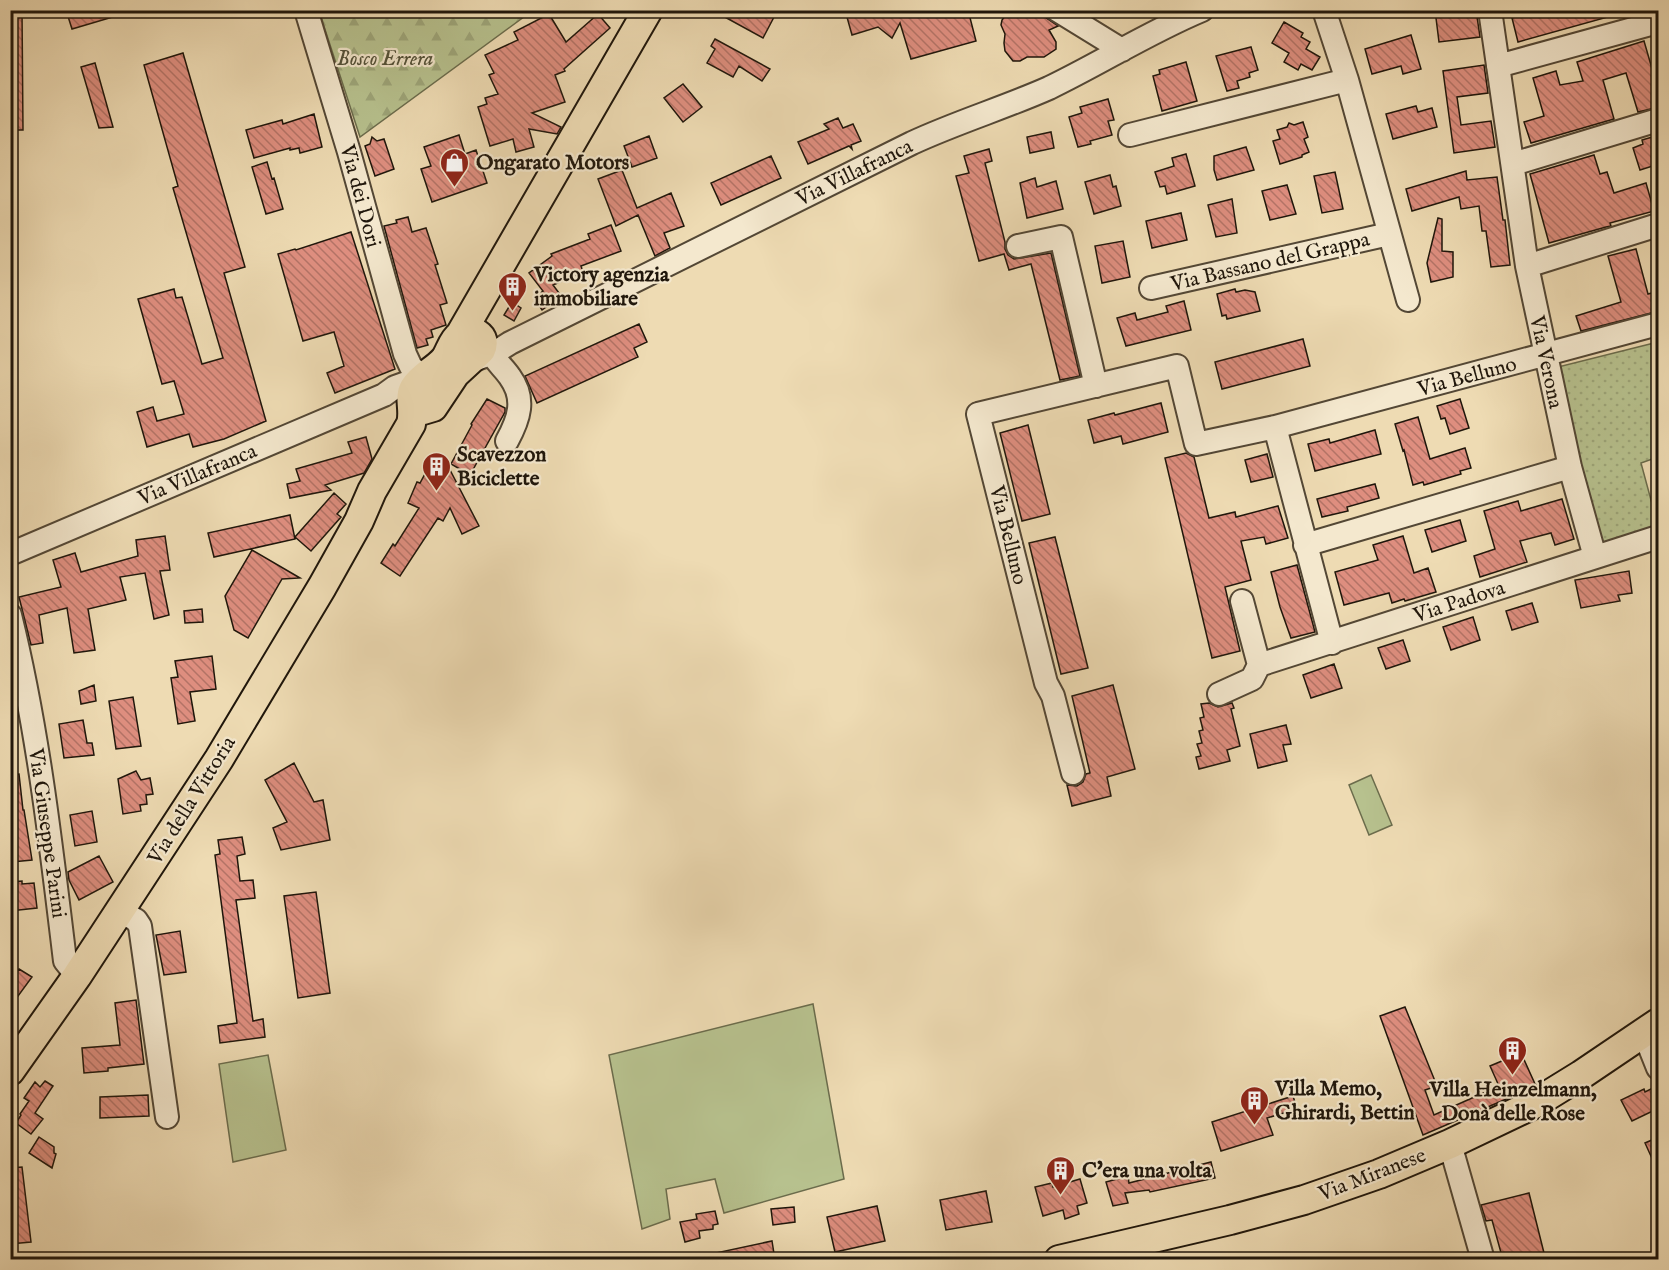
<svg xmlns="http://www.w3.org/2000/svg" width="1669" height="1270" font-family="'IM FELL English',serif">
  <style>
    .green { fill: #b7c18e; stroke: #6b6c4c; stroke-width: 1.5 }
    .forest { fill: url(#forest-firs); stroke: #6b6c4c; stroke-width: 1.5 }
    .park { fill: url(#park-dots); stroke: #6b6c4c; stroke-width: 1.5 }
    .building { fill: url(#building-back-hatch); stroke: #1f160b; stroke-width: 1.5 }
    .lines { fill: none; stroke-linecap: round; stroke-linejoin: round }
    .minor-casing { stroke: #534735; stroke-width: 26 }
    .major-casing { stroke: #1f160b; stroke-width: 32 }
    .minor { stroke: #f4e8ce; stroke-width: 22 }
    .major { stroke: #eedbb3; stroke-width: 28 }
    .labels { text-anchor: middle; stroke-width: 4.5; stroke-linejoin: round; paint-order: stroke }
    .park-label { font-size: 21px; font-style: italic; fill: #545239; stroke: #f4e8ce }
    .poi-label { font-size: 21px; font-weight: bold; fill: #1f160b; stroke: #f4e8ce; text-anchor: start }
    .street-label { font-size: 21px; fill: #1f160b; stroke: #f4e8ce }
  </style>
  <defs>
    <pattern id="forest-firs" width="22" height="20" patternUnits="userSpaceOnUse" patternTransform="scale(1.5)"><rect width="22" height="20" fill="#b7c18e"/><path d="M5 1l3.5 6h-7zM16 11l3.5 6h-7z" fill="#9da579"/></pattern>
    <pattern id="park-dots" width="8" height="8" patternUnits="userSpaceOnUse" patternTransform="scale(1.5)"><rect width="8" height="8" fill="#b7c18e"/><path d="M2 2h.1M6 6h.1" fill="none" stroke="#9da579" stroke-width="1.8" stroke-linecap="round"/></pattern>
    <pattern id="building-back-hatch" width="6" height="6" patternUnits="userSpaceOnUse" patternTransform="scale(1.5)"><rect width="6" height="6" fill="#de8e7f"/><path d="M-1 5l2 2M0 0l6 6M5-1l2 2" fill="none" stroke="#b37366"/></pattern>
  </defs>
  <rect width="100%" height="100%" fill="#eedbb3"/>
  <filter id="stains"><feTurbulence type="fractalNoise" baseFrequency=".00333" numOctaves="4"/><feColorMatrix values="0 0 0 0 .2 0 0 0 0 .09 0 0 0 0 .02 0 0 0 .5 -.17"/></filter>
  <radialGradient id="worn" r=".72"><stop offset=".6" stop-color="#630" stop-opacity="0"/><stop offset="1" stop-color="#630" stop-opacity=".3"/></radialGradient>
  <path class="green" d="M1371,775L1392,825L1369,835L1349,785Z
    M813,1004L844,1179L724,1213L715,1179L666,1189L670,1219L642,1229L609,1055Z
    M268,1055L286,1150L233,1162L219,1064Z"/>
  <path class="forest" d="M319,11V10L532,11L360,137Z"/>
  <path class="park" d="M1658,342V457L1641,463L1658,526L1600,544L1558,367Z"/>
  <path class="building" d="M10,10H22L23,130H10Z
    M66,10H123V14L72,29Z
    M712,10H762L774,17L763,38Z
    M845,10H968L976,41L911,59L900,23L892,38L878,27L852,35Z
    M1010,10H1044L1045,17L1058,26L1049,30L1056,42V49L1044,57H1027L1020,61H1013L1005,51L1004,43L1005,34L1001,25L1002,20Z
    M1435,10H1476L1480,37L1439,42Z
    M1540,10H1615V15L1518,42L1512,18Z
    M549,14L566,42L598,14L610,28L564,69L565,71L555,75L565,102L532,113L561,127L557,134L529,129L534,147L516,152L513,139L490,146L478,107L487,104L485,98L498,94L489,75L494,73L485,55L518,40L514,32Z
    M1284,22L1303,33L1301,37L1310,42L1306,49L1320,57L1312,70L1301,64L1298,70L1284,62L1289,53L1272,43Z
    M1411,35L1421,69L1403,74L1401,66L1372,74L1365,49Z
    M715,39L770,69L762,81L739,66L733,77L707,63L715,49L711,46Z
    M1644,41L1655,79L1659,78V107L1638,112L1626,73L1603,80L1614,119L1531,143L1524,122L1544,116L1533,78L1556,71L1560,85L1583,81L1577,62Z
    M1251,47L1258,70L1249,73L1250,77L1237,81L1239,88L1227,91L1216,56Z
    M183,53L245,267L224,273L266,421L224,439L193,447L189,434L147,447L137,412L153,407L157,421L184,414L174,381L162,384L138,299L174,289L176,298L182,297L202,364L223,358L173,188L178,186L144,65Z
    M1186,62L1197,101L1162,111L1153,76L1160,74L1159,70Z
    M95,63L113,127L99,128L81,67Z
    M1484,65L1488,93L1457,97L1461,125L1491,121L1495,147L1454,153L1443,71Z
    M683,84L702,107L683,122L664,98Z
    M1108,99L1114,120L1108,121L1112,135L1090,141L1091,144L1078,147L1069,117L1082,113L1080,107Z
    M1416,106L1418,112L1432,108L1437,127L1393,139L1386,114Z
    M314,114L322,147L300,153L299,148L290,150V148L254,158L246,130L282,120L283,124Z
    M838,118L843,128L853,124L861,141L851,145L852,149L849,146L808,164L798,142L829,129L824,124Z
    M1303,122L1308,137L1304,139L1309,152L1302,155V157L1280,164L1273,141L1280,139L1277,130L1287,127L1289,123L1294,125Z
    M1051,132L1054,148L1030,153L1027,137Z
    M459,135L465,154L476,150L487,183L432,202L421,169L431,166L424,147Z
    M1659,135V164L1640,170L1633,148L1643,144L1642,140Z
    M649,136L657,158L632,167L624,146Z
    M372,137L377,141L384,139L394,169L375,176L365,146L370,144Z
    M1246,147L1254,170L1217,180L1214,170V156Z
    M989,149L992,161L985,163L1005,242V249L1008,255L1014,259L1051,253L1080,376L1060,380L1031,264L1009,270L1004,254L979,261L956,176L969,173L964,156Z
    M1186,154L1195,186L1167,194L1165,186L1160,187L1155,172L1174,166L1172,158Z
    M1594,155L1600,174L1607,172L1614,193L1646,183L1654,211L1610,223L1611,226L1606,227L1549,243L1530,174Z
    M771,156L781,178L721,205L711,183Z
    M267,162L272,179L274,178L283,209L266,214L252,167Z
    M622,170L637,208L671,193L684,226L664,233L670,248L655,256L638,215L616,226L598,179Z
    M1466,171L1467,180L1497,177L1503,220H1505L1510,265L1491,267L1486,231H1482L1479,206L1461,209L1459,197L1412,211L1406,189Z
    M1335,172L1343,209L1322,213L1314,176Z
    M1110,175L1113,187L1116,186L1121,206L1094,214L1085,182Z
    M1035,178L1037,187L1056,181L1063,209L1027,218L1020,183Z
    M1287,185L1296,214L1270,220L1262,191Z
    M1232,199L1237,233L1216,237L1208,205Z
    M1181,213L1187,240L1152,248L1146,221Z
    M408,217L412,232L426,228L438,264L435,265L447,303L440,305L446,325L431,330L433,337L426,339L428,345L417,348L384,226L397,223L396,220Z
    M1438,218L1442,219V251L1453,252V277L1431,282L1427,263Z
    M611,225L621,251L581,266L583,272L553,285L565,301L555,306L552,303L542,310L534,298L543,291L529,273L552,256L551,254L590,239L588,234Z
    M351,232L395,369L335,393L327,373L344,366L334,332L303,341L278,254L295,249L296,250Z
    M1123,241L1130,277L1102,283L1095,246Z
    M1636,249L1648,294L1659,291V311L1581,331L1576,316L1621,302L1608,256Z
    M1235,289L1236,292L1245,290L1255,292L1260,311L1227,319L1226,315L1222,316L1217,294Z
    M1184,301L1191,330L1126,346L1117,318L1135,313L1137,320L1168,312L1166,306Z
    M512,302L521,308L514,321L504,315Z
    M639,324L647,342L634,348L638,357L537,403L525,376Z
    M1303,339L1310,366L1222,389L1215,362Z
    M487,399L505,408V412L470,475L451,464L472,425L471,424Z
    M1460,399L1469,428L1450,434L1445,418L1441,419L1437,406Z
    M1161,403L1168,432L1123,444L1121,436L1094,443L1088,420L1114,413L1115,415Z
    M1418,417L1430,459L1465,448L1471,468L1460,471L1461,474L1424,485L1423,482L1413,485L1404,450L1403,451L1395,424Z
    M1028,425L1050,514L1022,521L1000,433Z
    M1375,430L1381,454L1315,471L1308,444L1329,439L1330,443Z
    M366,437L372,459L364,473L325,485L331,490L290,498L287,484L300,481L296,469L352,453L348,442Z
    M1186,453L1194,457L1209,518L1235,512L1236,517L1278,506L1288,538L1266,544L1264,537L1241,541L1251,580L1225,587L1240,651L1212,658L1165,458Z
    M1267,454L1273,477L1251,482L1245,460Z
    M433,459L449,468L479,526L462,534L450,508L443,521L438,518L400,576L381,563L393,544L395,546L419,508L408,503L417,482L420,483Z
    M1375,484L1379,498L1347,507L1348,511L1322,517L1317,499Z
    M334,493L346,504L337,514L341,517L311,551L295,537Z
    M1562,499L1574,539L1555,545L1551,533L1520,541L1527,562L1480,577L1474,556L1495,549L1484,511L1518,501L1521,511Z
    M290,515L295,539L214,557L208,533Z
    M1460,520L1466,541L1432,552L1425,530Z
    M165,536L170,570L160,571L169,615L154,619L145,573L120,577L126,600L88,609L95,650L74,653L67,608L39,615L43,643L31,645L19,597L61,587L53,560L75,553L81,572L138,556L136,540Z
    M1403,536L1414,573L1428,568L1436,592L1405,601L1404,599L1392,603L1389,593L1344,605L1335,572L1378,560L1373,545Z
    M1055,537L1088,668L1061,674L1029,543Z
    M252,550L300,578L282,579L248,638L234,630L225,596Z
    M1297,565L1315,632L1291,638L1280,607L1271,572Z
    M1629,571L1632,593L1618,595L1620,601L1581,608L1575,580Z
    M1532,603L1538,622L1512,630L1506,611Z
    M202,609L203,622L185,623L184,611Z
    M1473,617L1480,640L1451,650L1443,627Z
    M1403,640L1410,661L1386,669L1378,648Z
    M212,656L216,689L190,692L195,721L178,724L171,678L178,677L175,661Z
    M1334,664L1342,688L1311,698L1303,675Z
    M94,685L96,701L81,704L79,691Z
    M1113,685L1135,769L1107,777L1111,796L1072,806L1067,785L1077,786L1083,782L1086,774L1090,773L1072,696Z
    M133,697L141,746L116,749L109,701Z
    M1209,703L1218,707L1232,703L1234,708L1231,709L1240,746L1227,750L1230,761L1199,769L1196,757L1201,756L1197,744L1202,743L1199,731L1203,730L1200,718L1204,717L1201,704Z
    M83,720L87,743H92L94,755L64,758L59,724Z
    M1286,725L1291,744L1283,745L1287,761L1258,768L1250,734Z
    M294,763L314,802L323,800L330,840L281,850L273,828L287,822L265,780Z
    M136,771L141,780L150,778L153,794L146,795L147,804L140,805L141,811L123,814L118,779Z
    M19,774L23,810H24L32,860L12,862L10,775Z
    M92,811L97,842L75,846L70,815Z
    M242,837L245,854L237,856L240,881L253,880L255,898L236,900L253,1021L263,1019L265,1037L220,1043L218,1026L237,1023L215,855L220,854L218,840Z
    M99,856L113,882L79,900L69,880L68,872Z
    M22,881V884L34,883L37,908L10,911V882Z
    M316,892L330,993L298,998L284,896Z
    M180,931L186,972L164,975L156,935Z
    M19,969L32,977L10,1007V981Z
    M136,1000L144,1064L108,1068V1071L84,1073L82,1048L120,1045L115,1003Z
    M1405,1007L1437,1086L1425,1090L1434,1115L1499,1086L1490,1066L1521,1053L1535,1084L1504,1100L1423,1135L1380,1016Z
    M45,1081L53,1086L35,1113L43,1119L31,1134L16,1123L21,1115L20,1114L29,1101L24,1098L35,1082L40,1087Z
    M1655,1087L1659,1093V1108L1632,1121L1621,1100L1644,1089L1645,1092Z
    M148,1095L149,1116L100,1118V1097Z
    M1293,1096L1297,1109L1267,1118L1273,1135L1221,1151L1212,1122Z
    M39,1137L54,1147V1153L56,1154L52,1168L29,1153Z
    M1659,1137V1174L1645,1143Z
    M1211,1162L1215,1178L1150,1192L1149,1190L1125,1193L1128,1203L1113,1206L1106,1182L1128,1176L1129,1183Z
    M22,1167L31,1242L10,1244V1168Z
    M1080,1179L1087,1203L1077,1206L1079,1214L1065,1219L1063,1210L1043,1216L1035,1187L1052,1183L1053,1187Z
    M986,1191L992,1222L946,1230L940,1200Z
    M1529,1193L1544,1253L1539,1254L1540,1260H1503L1492,1220L1486,1221L1481,1205Z
    M877,1206L885,1241L835,1252L827,1217Z
    M794,1207L795,1222L773,1225L771,1209Z
    M715,1211L718,1224L713,1225V1229L699,1231L700,1238L685,1242L680,1222L697,1219L696,1214Z
    M772,1241L775,1260H712L711,1254Z"/>
  <g class="lines">
    <defs>
      <path id="minor" d="M306,10L349,152L405,354L411,367L423,377
        M1057,10L1122,50
        M1324,10L1347,80L1408,300
        M1490,10L1527,266L1570,467L1595,557
        M1498,66L1658,22
        M1130,135L1347,80
        M1513,164L1658,120
        M1018,246L1061,237L1096,386
        M1527,266L1658,225
        M1151,288L1389,234
        M492,354C497,363 504,368 510,377C526,399 519,419 507,441
        M471,361L496,352L510,343L912,143C957,122 1004,108 1049,88C1101,63 1149,32 1202,10
        M1305,545L1570,467
        M10,554L384,395L395,387L423,377
        M1242,601L1259,665L1658,537
        M10,615C38,729 51,845 65,961L77,976
        M1332,643L1275,427L1658,324
        M1219,694L1252,679L1259,665
        M1073,773L1053,696L1046,683L978,414L1177,366L1196,444L1275,427
        M120,911L136,920L140,926L167,1117
        M1644,1033L1658,1068
        M1450,1144L1483,1260"/>
      <path id="major" d="M460,335L648,10
        M10,1071L77,976L219,759L322,587L359,521L372,491L411,424C415,410 408,398 414,388C422,375 436,370 445,359C450,352 452,341 460,335C472,327 488,336 481,350L455,374L433,407L423,410L413,404
        M1059,1260L1230,1220L1304,1200L1379,1174L1450,1144L1534,1104L1581,1075L1658,1023"/>
    </defs>
    <use href="#minor" class="minor-casing"/>
    <use href="#major" class="major-casing"/>
    <use href="#minor" class="minor"/>
    <use href="#major" class="major"/>
  </g>
  <defs>
    <symbol id="shop-pin" viewBox="-11 -11 22 30"><path d="M0 17L-7.5 6A9.5 9.5 0 1 1 7.5 6Z" fill="#8f2418" stroke="#f4e8ce"/><path d="M-5-2.5h2.3a2.7 3.5 0 0 1 5.4 0H5L5.5 6h-11ZM-1.5-2.5h3a1.5 2.3 0 0 0-3 0Z" fill="#fff"/></symbol>
    <symbol id="building-pin" viewBox="-11 -11 22 30"><path d="M0 17L-7.5 6A9.5 9.5 0 1 1 7.5 6Z" fill="#8f2418" stroke="#f4e8ce"/><path d="M-4-6H4V6H1V3H-1V6H-4ZM-2.5-4.3h1.7v1.8h-1.7ZM.8-4.3h1.7v1.8H.8ZM-2.5-1h1.7V.8h-1.7ZM.8-1h1.7V.8H.8Z" fill="#fff"/></symbol>
  </defs>
  <g fill-rule="evenodd">
    <use href="#shop-pin" x="438" y="146" width="33" height="45"/>
    <use href="#building-pin" x="496" y="270" width="33" height="45"/>
    <use href="#building-pin" x="420" y="450" width="33" height="45"/>
    <use href="#building-pin" x="1496" y="1034" width="33" height="45"/>
    <use href="#building-pin" x="1238" y="1084" width="33" height="45"/>
    <use href="#building-pin" x="1044" y="1154" width="33" height="45"/>
  </g>
  <g class="labels">
    <g class="park-label">
      <text x="385" y="65">Bosco Errera</text>
    </g>
    <g class="poi-label">
      <text x="476" y="169">Ongarato Motors</text>
      <text x="534" y="281">Victory agenzia<tspan x="534" dy="24">immobiliare</tspan></text>
      <text x="457" y="461">Scavezzon<tspan x="457" dy="24">Biciclette</tspan></text>
      <text x="1275" y="1095">Villa Memo,<tspan x="1275" dy="24">Ghirardi, Bettin</tspan></text>
      <text x="1513" y="1096" text-anchor="middle">Villa Heinzelmann,<tspan x="1513" dy="24">Donà delle Rose</tspan></text>
      <text x="1082" y="1177">C'era una volta</text>
    </g>
    <g class="street-label">
      <text transform="translate(854 172) rotate(-26)" y="7">Via Villafranca</text>
      <text transform="translate(361 196) rotate(75)" y="7">Via dei Dori</text>
      <text transform="translate(1270 261) rotate(-13)" y="7">Via Bassano del Grappa</text>
      <text transform="translate(1547 362) rotate(78)" y="7">Via Verona</text>
      <text transform="translate(1467 376) rotate(-15)" y="7">Via Belluno</text>
      <text transform="translate(197 474) rotate(-23)" y="7">Via Villafranca</text>
      <text transform="translate(1009 535) rotate(76)" y="7">Via Belluno</text>
      <text transform="translate(1459 601) rotate(-18)" y="7">Via Padova</text>
      <text transform="translate(191 800) rotate(-58)" y="7">Via della Vittoria</text>
      <text transform="translate(48 833) rotate(82)" y="7">Via Giuseppe Parini</text>
      <text transform="translate(1372 1174) rotate(-21)" y="7">Via Miranese</text>
    </g>
  </g>
  <rect width="1669" height="1270" fill="none" stroke="#eedbb3" stroke-width="36"/>
  <rect x="12" y="12" width="1645" height="1246" fill="none" stroke="#1f160b" stroke-width="3"/>
  <rect x="18" y="18" width="1633" height="1234" fill="none" stroke="#1f160b" stroke-width="1.5"/>
  <rect width="100%" height="100%" filter="url(#stains)"/>
  <rect width="100%" height="100%" fill="url(#worn)"/>
</svg>
